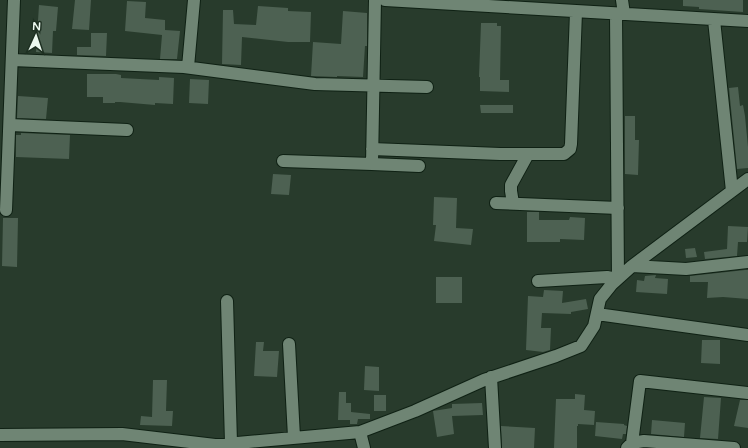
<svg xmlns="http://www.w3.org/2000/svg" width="748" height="448" font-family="'Varela Round',sans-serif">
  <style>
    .building { fill: #4d6152 }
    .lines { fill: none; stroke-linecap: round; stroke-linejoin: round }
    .minor-casing { stroke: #0f2114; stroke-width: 14 }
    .minor { stroke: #6f8574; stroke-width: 12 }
  </style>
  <rect width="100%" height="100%" fill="#283b2c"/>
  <path class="building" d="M75,0H91L89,30L72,29Z
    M683,0H743V12L699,9V7L683,6Z
    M127,1L146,2L145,18L165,20V30L180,31L177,59H160L162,35L125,31Z
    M39,5L58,7L56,31H53L52,53L36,52Z
    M258,6L288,8V11L311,12L310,42H288L242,37L241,65L222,64L223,10H233L234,24L256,25Z
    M343,11L367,13V46H365L363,77L337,76V77L311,76L313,42L341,44Z
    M481,23H497V26H501L500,80H509V92L480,91V77H479Z
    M91,33H107L106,56L77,55V47H91Z
    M87,74H116L121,75V78L159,80V77L174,78L173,104L155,103V105L120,102H115V103H103V97H87Z
    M190,79L209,80L208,104L189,103Z
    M738,87L740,106L743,105L745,116L748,147V168L737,169L729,88Z
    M18,96L48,98L46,119L17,118Z
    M480,105H513V113H481Z
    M625,116H635V140H639L638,175L625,174Z
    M21,133L70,135L69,159L16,157V135H21Z
    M273,174L291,175L289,195L271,194Z
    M434,197L457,198L456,228L473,229L471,245L434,241L436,225H433Z
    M527,212H539V220H569L570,217L585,218L584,240L560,239V242H527Z
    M3,218H18L17,267L2,266Z
    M728,226L748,227L747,242H738L737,256L705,259L704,252L727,249Z
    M695,248L697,257L686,258L685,249Z
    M745,270H748V299L723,297L707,298L708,282H690V276Z
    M656,275L655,278L668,279L667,294L636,292L637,280L644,281L645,276Z
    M436,277H462V303H436Z
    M544,290L563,291L562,303L586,299L588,309L571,312V314L542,313L541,328H551L550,350L543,352L526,350L528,296L543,297Z
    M702,340H720V364L701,363Z
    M256,342H264L263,351H279L277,377L254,376Z
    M365,366L379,367V391L364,390Z
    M153,380H167L166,411H173L172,426L140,425L141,416L152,417Z
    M339,392H346V403H351V412L370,414V419H358L357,424H350V420H338Z
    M575,394L585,395L584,410L595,411L594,425L578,424V426H577V448H554L556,399H575Z
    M374,395H386V411H374Z
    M704,397L721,398L718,439L700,438Z
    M740,400H748V428L734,426Z
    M482,403L483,415L452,416L454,434L437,437L433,411L452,408V404Z
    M652,420L685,423L684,437L651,434Z
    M596,422L624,424V425L627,426L626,434H623L622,439L595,436Z
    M501,426L535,428L534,448H502Z"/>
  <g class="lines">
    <defs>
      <path id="minor" d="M385,0L748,21
        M622,0L624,14
        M616,14L618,278
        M714,20L732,191
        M12,60L184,67L315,84L427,87
        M188,67L194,0
        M10,125L127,130
        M372,149L500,154H564L570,149L571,144L576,12
        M283,161L372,164L375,0
        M372,164L419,166
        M496,203L618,208
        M513,203L511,191V185L528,154
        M6,210L14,0
        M632,266L686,269L748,262
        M538,281L607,277L617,279
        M227,301L231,443
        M597,314L748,335
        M289,344L294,437
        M491,377L495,448
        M0,435L122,434L215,445L360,432
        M632,443L640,381L748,393
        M364,448L360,432L415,411L484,380L556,356L581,346L594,326L600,299L612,284L632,266L748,179
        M627,448L632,443L644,441L734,448"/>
    </defs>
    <use href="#minor" class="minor-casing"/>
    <use href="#minor" class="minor"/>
  </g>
  <g transform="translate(36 36) rotate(3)" stroke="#1e3022" stroke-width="3" paint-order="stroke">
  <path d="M0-3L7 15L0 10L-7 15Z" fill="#ecf8ef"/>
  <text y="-6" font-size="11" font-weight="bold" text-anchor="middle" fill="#ecf8ef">N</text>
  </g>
</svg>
